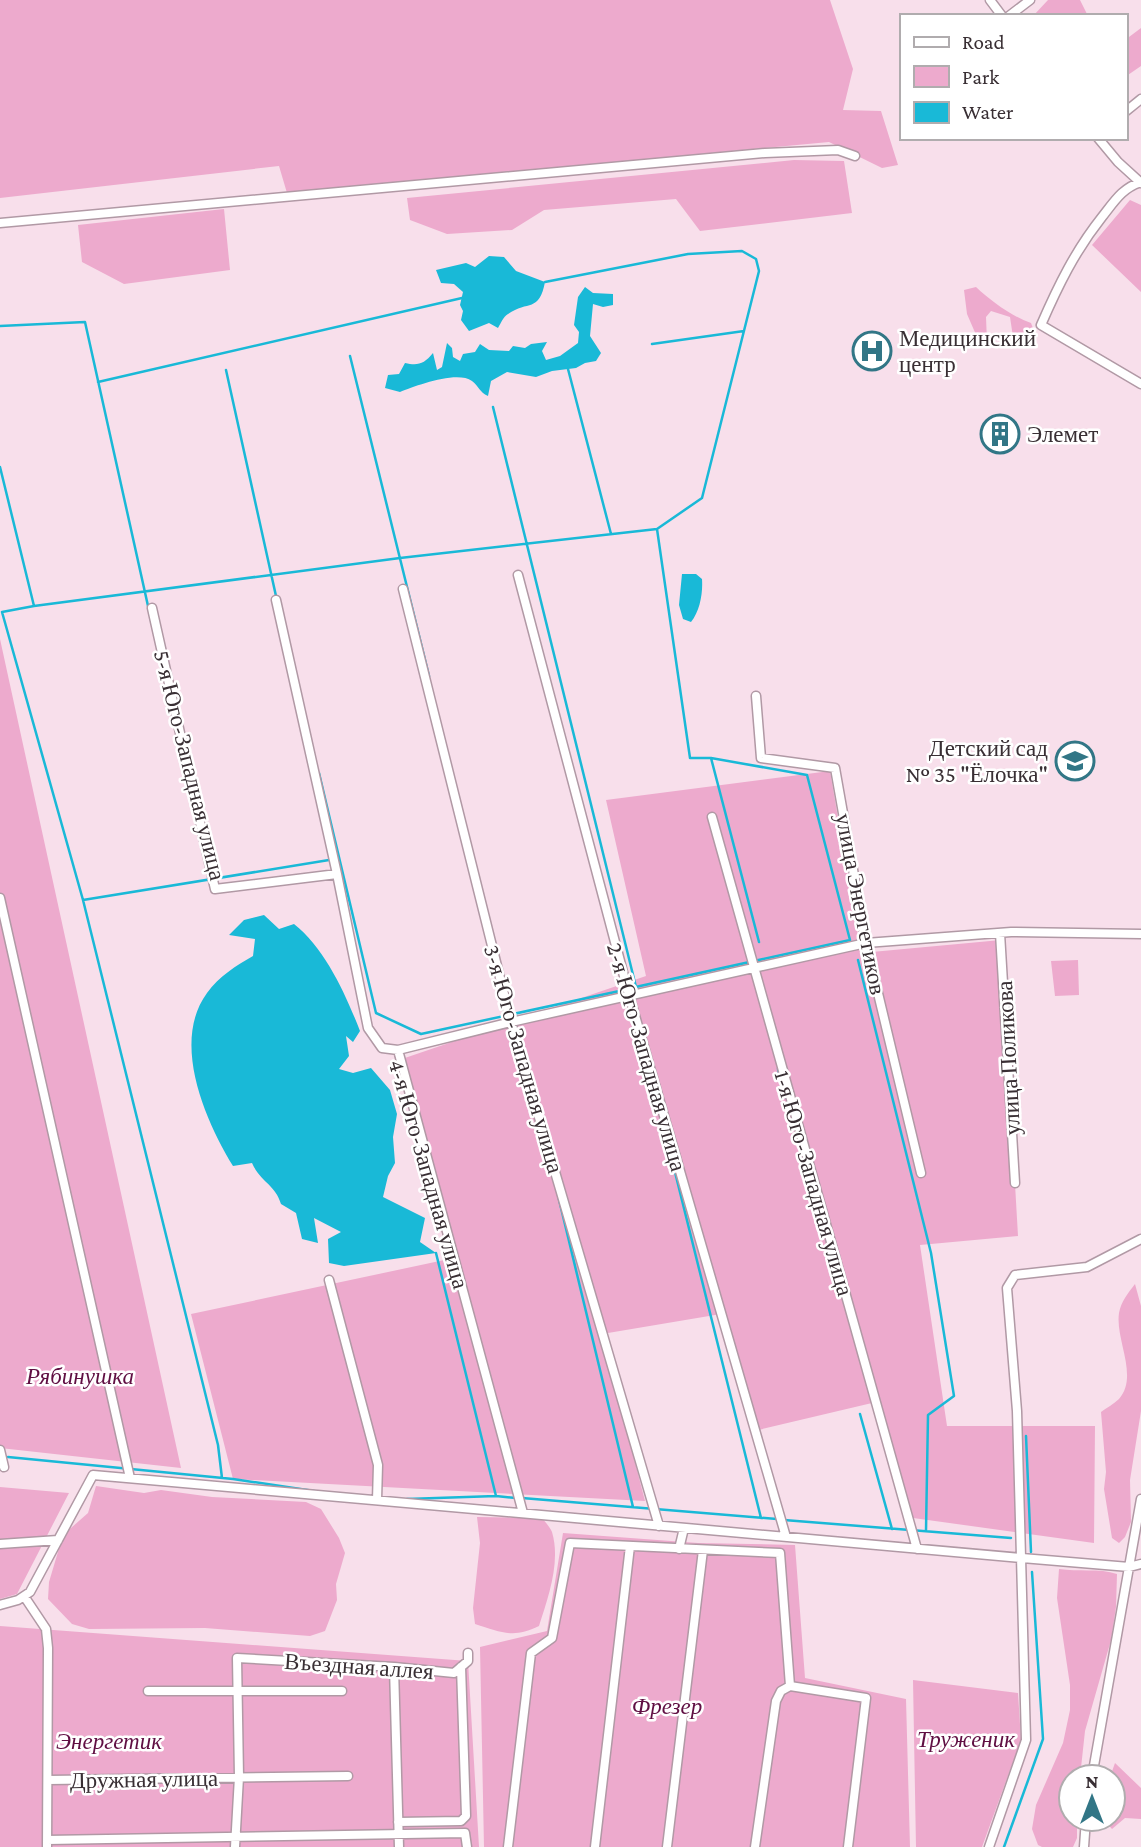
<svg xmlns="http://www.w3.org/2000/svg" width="1141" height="1847" font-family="'Crimson Pro',serif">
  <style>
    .green { fill: #edaacd }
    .water { fill: #19b9d7 }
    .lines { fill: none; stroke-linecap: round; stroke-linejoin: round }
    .stream { stroke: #19b9d7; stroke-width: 2.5 }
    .minor-casing { stroke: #b199a5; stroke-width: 11 }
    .minor { stroke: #fff; stroke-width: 8 }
    .labels { text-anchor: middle; stroke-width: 5; stroke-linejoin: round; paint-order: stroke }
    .poi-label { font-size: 23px; fill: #392f34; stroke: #fff; text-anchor: start }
    .street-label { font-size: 23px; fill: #392f34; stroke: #fff }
    .park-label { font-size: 23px; font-style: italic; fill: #600f43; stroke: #fff }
  </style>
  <rect width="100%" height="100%" fill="#f8dfeb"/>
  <path class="green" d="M0,0H830L853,69L843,110L881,111L898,165L882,168L829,142L287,193L279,166L0,198Z
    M1048,0H1080L1088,16H1033Z
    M1141,28V66L1125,77V40Z
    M794,160L844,161L852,213L700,231L676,199L544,210L512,230L447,234L410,220L407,198Z
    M1130,200L1141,205V292L1092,245Z
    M224,209L230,270L124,284L82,262L78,225Z
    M976,287C991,301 1011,316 1031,323L1037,339L1036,343L1016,344L1013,337L1010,317L991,311L986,317L987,342L980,344L967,314L964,290Z
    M0,639L181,1468L0,1448Z
    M830,771L861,953L1001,940L1018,1236L920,1245L947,1426H1095L1094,1543L906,1517L872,1403L754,1431L721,1314L602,1334L645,1501L233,1479L191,1314L449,1259L396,1061L646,976L606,800Z
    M1078,960L1079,995L1055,996L1051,961Z
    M1135,1284L1141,1306V1411L1130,1480L1131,1522L1125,1537L1119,1543L1112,1538L1104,1489L1106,1472L1101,1412C1106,1408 1114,1404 1119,1399C1139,1376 1115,1340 1119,1313C1121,1302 1128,1293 1135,1284Z
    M96,1486L144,1493L161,1490L212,1497L306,1502L321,1509L339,1538L345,1553L336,1584L337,1600L325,1631L310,1636L205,1628L89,1629L72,1624L48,1599L49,1582L63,1535L88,1513Z
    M0,1487L69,1493L17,1594L0,1599Z
    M477,1517L542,1518C545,1522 550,1527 552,1532C561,1562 548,1598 539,1626C513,1639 501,1632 475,1624L473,1608L480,1543Z
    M563,1533L698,1543L795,1545L805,1678L906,1699L910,1847H484L480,1647L547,1631Z
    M1059,1569C1078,1572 1099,1568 1117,1574L1116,1607L1111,1640L1085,1731L1080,1777H1071V1819H1077V1838L1073,1847H1042L1038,1845L1032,1829L1036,1805L1063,1743L1070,1710V1685L1057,1598Z
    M0,1626L468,1661L479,1847H0Z
    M913,1680L1018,1693L1021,1740L982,1847H916Z
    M1115,1763L1141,1788V1819L1125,1818L1112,1829L1103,1819H1113V1777H1110Z"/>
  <path class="water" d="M489,256L504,257L516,271L545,282C539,313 528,300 508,314C503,317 501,323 498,328L489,323L469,331L461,320L463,311L460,305L463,292L454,284L441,283L436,270L466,263L475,267Z
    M585,287L593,293L613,294V305L603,307L593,304L590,336L601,353L596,361L585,363L576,368L552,371L536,377L507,372L491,381L488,396C479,392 479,386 472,381C457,370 415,386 400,392L385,388L388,375L399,374L405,363C418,366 424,364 433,353L437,370L442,367L447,343L452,348L453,357L460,361L463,354L475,352L480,344L489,350L509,351L513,346L525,348L531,344L547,342L542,351L546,360L560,356L578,343L579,332L574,325L578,297Z
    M682,574H696L702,579C703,593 700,611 691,622L683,619L679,605Z
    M264,915L279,929L294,924C325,948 346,995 360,1031L353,1042L346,1036L349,1056L339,1069L353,1073L371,1068L390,1090L397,1114L393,1137L395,1163L388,1176L383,1197L425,1218L420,1242L436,1253L344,1266L329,1263L328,1239L341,1232L314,1218L318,1243L302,1239L296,1213L281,1204C275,1184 261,1183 252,1163L233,1166C205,1120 171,1042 207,993C219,976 236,966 253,956L255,939L229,935L244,920Z"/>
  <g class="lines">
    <path class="stream" d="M0,326L85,322L154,633
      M652,344L744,331
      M350,356L429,676
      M568,369L611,534
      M226,370L276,596
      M98,382L462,298
      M493,407L636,987
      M0,467L34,606
      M711,758L759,942
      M319,773L376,1013L421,1034L624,990
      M83,900L329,860
      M858,960L931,1253L954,1396L928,1415L926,1531
      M631,988L850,940L807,775L711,758H690L657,529
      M778,1069L786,1098
      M668,1144L761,1518
      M556,1187L633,1507
      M436,1253L496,1496
      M860,1414L892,1529
      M1026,1436L1031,1552
      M8,1457L233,1479L314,1491
      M222,1478L218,1445L83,900L2,612L34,606L400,558L657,529L702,498L759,271L756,259L742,251L688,254L545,282
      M522,1498L777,1519
      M407,1499L496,1496L516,1498
      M784,1520L1011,1538
      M1004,1847L1043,1739L1032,1572"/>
    <defs>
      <path id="minor" d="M990,0L1002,16
        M1009,16L1030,0
        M1125,112L1141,99
        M1098,138L1118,162L1141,183
        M1141,182C1122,188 1114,202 1102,217C1075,251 1058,286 1041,325L1141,384
        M0,223L765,153L838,150L855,156
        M518,575L629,995L786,1537
        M403,589L511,1022L659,1526
        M276,600L337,874L368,1028L382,1048L398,1050L523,1513
        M152,608L215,889L337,874
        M756,696L761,758L835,768L866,943L921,1173
        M712,817L917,1549
        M0,898L130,1478
        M1000,933L1015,1183
        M398,1050L511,1022L866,943L1011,932L1141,934
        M329,1280L378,1465L377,1500
        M0,1450L4,1467
        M0,1544L58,1540
        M679,1549L684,1528
        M24,1596L46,1629L48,1648L47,1847
        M0,1605L18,1600L30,1592L93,1475L1022,1558L1129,1567L1141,1564
        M394,1667L399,1847
        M148,1691H342
        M1092,1777L1141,1499
        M48,1780L348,1776
        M398,1822L461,1821L466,1816L461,1667
        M47,1840L465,1833L467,1847
        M235,1847L239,1777L237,1658L394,1667L454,1673L468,1661V1653
        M508,1847L531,1653L552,1638L570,1543L780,1553L790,1686
        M595,1847L630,1546
        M667,1847L703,1550
        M755,1847L776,1701L781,1691L790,1686L866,1698L848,1847
        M989,1847L1026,1740L1017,1411L1007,1288L1015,1275L1087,1267L1141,1239
        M1084,1847L1086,1819"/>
    </defs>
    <use href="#minor" class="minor-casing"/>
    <use href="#minor" class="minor"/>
  </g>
  <defs>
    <symbol id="hospital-ring" viewBox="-11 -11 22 22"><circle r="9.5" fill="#fff" stroke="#327686" stroke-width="1.5"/><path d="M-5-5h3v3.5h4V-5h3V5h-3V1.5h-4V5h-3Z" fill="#327686"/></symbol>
    <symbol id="building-ring" viewBox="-11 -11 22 22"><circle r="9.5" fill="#fff" stroke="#327686" stroke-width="1.5"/><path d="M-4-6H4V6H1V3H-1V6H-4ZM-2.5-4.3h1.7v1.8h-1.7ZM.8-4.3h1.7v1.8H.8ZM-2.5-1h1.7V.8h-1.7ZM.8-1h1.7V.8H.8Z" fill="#327686"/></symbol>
    <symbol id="school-ring" viewBox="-11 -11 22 22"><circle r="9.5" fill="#fff" stroke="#327686" stroke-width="1.5"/><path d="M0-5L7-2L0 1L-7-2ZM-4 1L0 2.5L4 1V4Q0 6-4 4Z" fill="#327686"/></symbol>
  </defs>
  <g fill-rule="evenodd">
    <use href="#hospital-ring" x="850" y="329" width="44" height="44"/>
    <use href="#building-ring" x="978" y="412" width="44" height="44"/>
    <use href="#school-ring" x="1053" y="739" width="44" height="44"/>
  </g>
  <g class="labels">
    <g class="poi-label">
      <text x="899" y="346">Медицинский<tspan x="899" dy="26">центр</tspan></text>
      <text x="1027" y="442">Элемет</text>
      <text x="1048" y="756" text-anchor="end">Детский сад<tspan x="1048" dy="26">№ 35 "Ёлочка"</tspan></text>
    </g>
    <g class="street-label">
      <text transform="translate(190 765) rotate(76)" y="8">5-я Юго-Западная улица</text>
      <text transform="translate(861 904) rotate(79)" y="8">улица Энергетиков</text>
      <text transform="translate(647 1057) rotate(74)" y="8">2-я Юго-Западная улица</text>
      <text transform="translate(1008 1058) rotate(-93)" y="8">улица Поликова</text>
      <text transform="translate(524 1059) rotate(74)" y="8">3-я Юго-Западная улица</text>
      <text transform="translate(429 1174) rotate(74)" y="8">4-я Юго-Западная улица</text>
      <text transform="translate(814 1183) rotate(74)" y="8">1-я Юго-Западная улица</text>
      <text transform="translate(359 1666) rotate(4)" y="8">Въездная аллея</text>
      <text transform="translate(144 1779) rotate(-1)" y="8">Дружная улица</text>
    </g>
    <g class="park-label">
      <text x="80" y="1384">Рябинушка</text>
      <text x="667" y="1714">Фрезер</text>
      <text x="966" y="1747">Труженик</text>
      <text x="109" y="1749">Энергетик</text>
    </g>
  </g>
  <rect x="900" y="14" width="228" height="126" fill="#ffffff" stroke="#b0acae" stroke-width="2"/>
  <rect x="914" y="37" width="35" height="10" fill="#ffffff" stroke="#b0acae" stroke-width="2"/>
  <text x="962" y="49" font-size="21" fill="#392f34">Road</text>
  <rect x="914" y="66" width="35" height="21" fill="#edaacd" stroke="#b0acae" stroke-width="2"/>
  <text x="962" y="84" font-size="21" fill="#392f34">Park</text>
  <rect x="914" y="102" width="35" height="21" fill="#19b9d7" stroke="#b0acae" stroke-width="2"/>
  <text x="962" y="119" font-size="21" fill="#392f34">Water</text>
  <g transform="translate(1092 1798)"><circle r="33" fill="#ffffff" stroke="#b0acae" stroke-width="2"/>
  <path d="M0-5L12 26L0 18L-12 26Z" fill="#327686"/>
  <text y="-10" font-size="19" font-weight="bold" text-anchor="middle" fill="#392f34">N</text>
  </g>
</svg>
